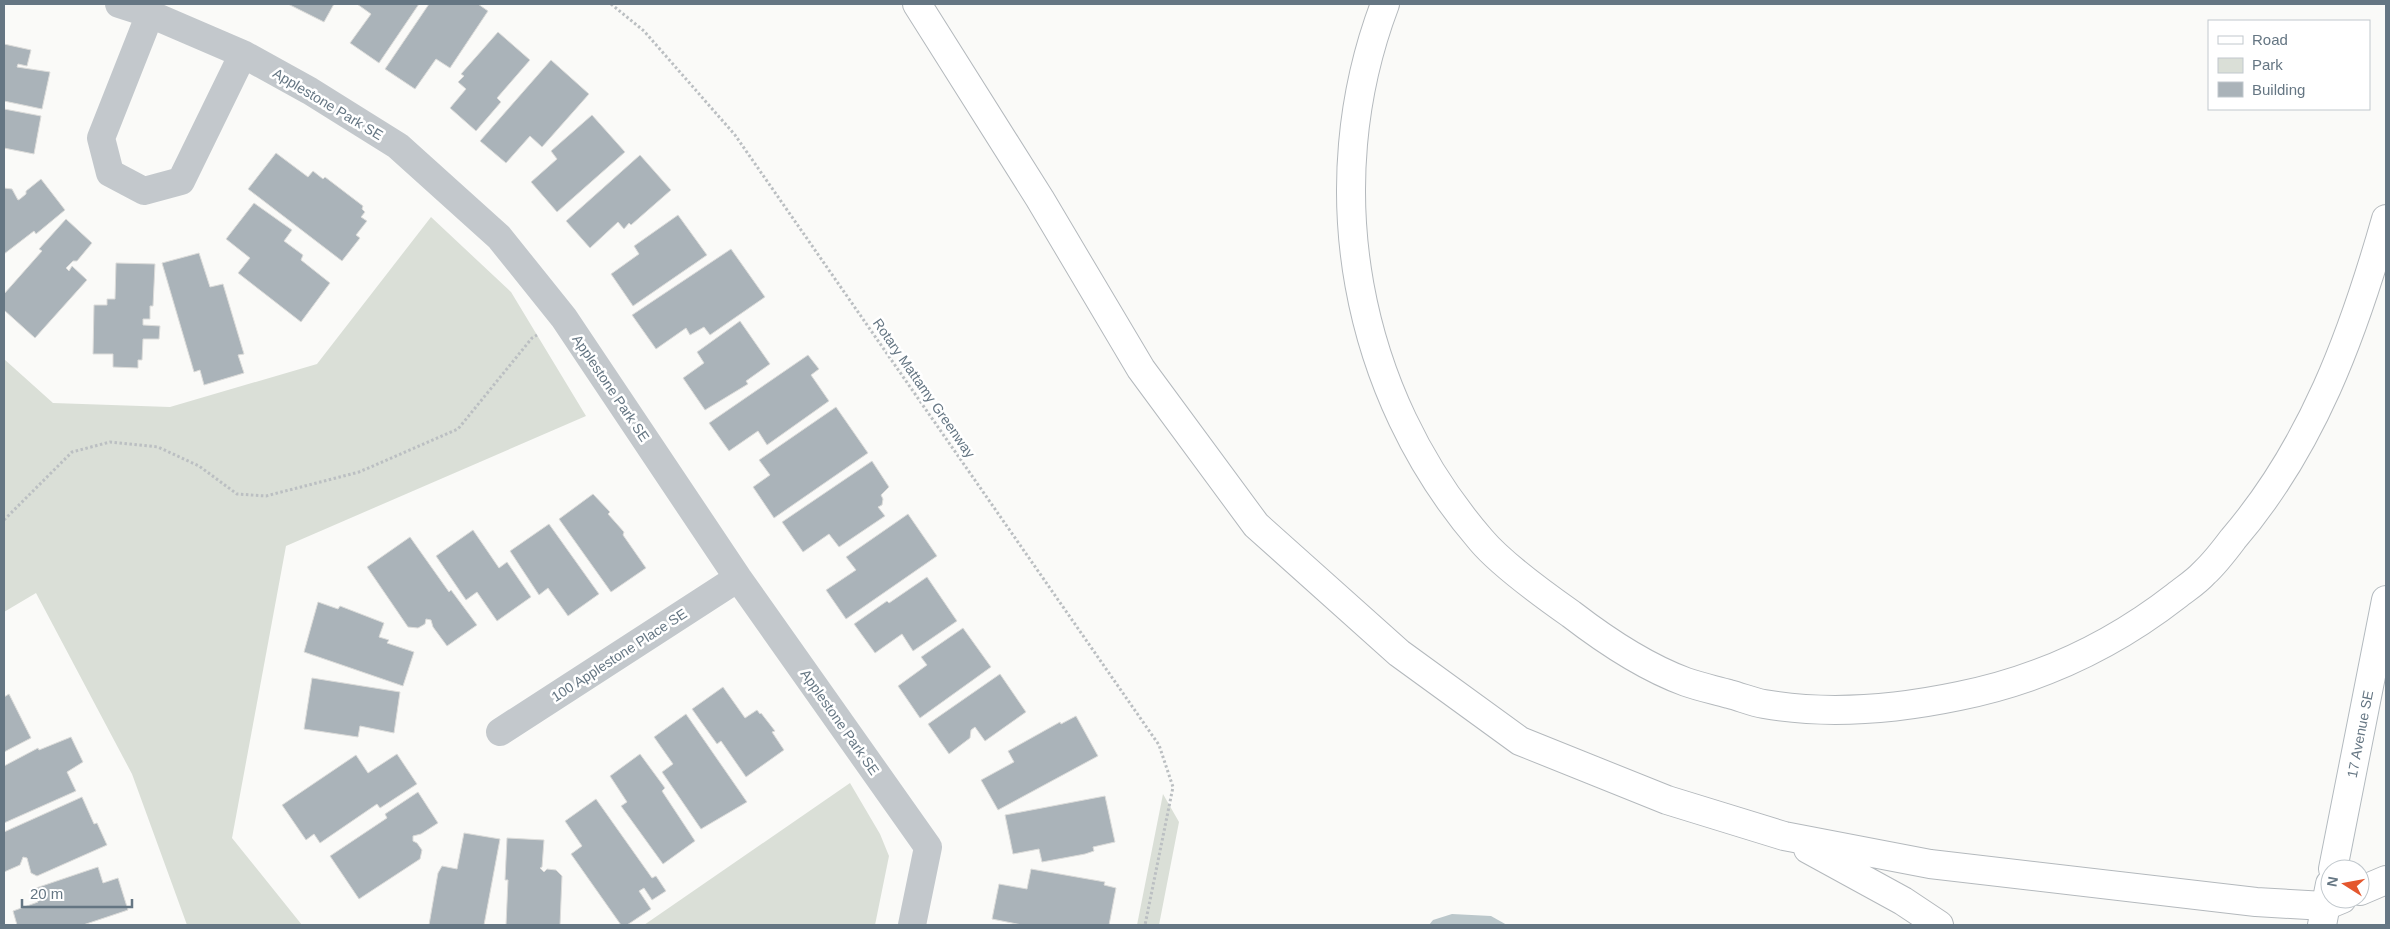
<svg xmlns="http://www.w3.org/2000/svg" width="2390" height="929" font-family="Helvetica,sans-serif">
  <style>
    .green { fill: #dadfd7 }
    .water { fill: #bbc7cb }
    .building { fill: #aab3b9; stroke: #dcdcda }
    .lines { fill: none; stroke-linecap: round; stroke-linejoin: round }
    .secondary-casing { stroke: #b3babf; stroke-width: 30 }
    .motorway-casing { stroke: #b4b9bd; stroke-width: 30 }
    .path { stroke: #bbbfc2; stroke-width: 3; stroke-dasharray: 2.5 2.5; stroke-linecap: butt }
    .minor { stroke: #c3c8cc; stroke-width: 28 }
    .secondary { stroke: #fff; stroke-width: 28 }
    .motorway { stroke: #fff; stroke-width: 28 }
    .labels { text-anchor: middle; stroke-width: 5; stroke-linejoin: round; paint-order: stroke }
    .street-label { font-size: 14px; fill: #657683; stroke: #fff }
  </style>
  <rect width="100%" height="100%" fill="#fafaf8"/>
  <path class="green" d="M431,217L511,292L586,416L286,546L232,838L302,925H187L132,774L36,593L4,612V359L53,403L170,407L317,364Z
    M850,783L880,834L889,856L875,925H644Z
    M1163,794L1179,822L1159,925H1137Z"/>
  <path class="water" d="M1452,914L1491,916L1507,925H1429L1433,920Z"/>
  <path class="building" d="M288,4H334L324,22Z
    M357,4H419L379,63L350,43L371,14Z
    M429,4H478L488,11L450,68L436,59L415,89L385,69Z
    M498,32L530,60L497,98L501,102L476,131L450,108L466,89L458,82L464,76L461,74Z
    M4,44L31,50L27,66L18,64L17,67L50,72L42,109L4,101Z
    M551,60L589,94L542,147L530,136L506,163L480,141Z
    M4,109L41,116L34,154L4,148Z
    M592,115L625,152L557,212L531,182L557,159L551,151Z
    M276,153L308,177L313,171L323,179L325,177L363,206L362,209L365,212L361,217L367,221L356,235L360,238L342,261L248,189Z
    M640,155L671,190L631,225L629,223L624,229L618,222L590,248L566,221Z
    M41,179L65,210L36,234L34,231L4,254V188L12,189L18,200L20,199L26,194V191Z
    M254,203L292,230L284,241L303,255L301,260L330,283L301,322L238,273L250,258L226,239Z
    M678,215L707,255L633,306L611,274L639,254L634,246Z
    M66,219L92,243L77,261H73L66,268L69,271L72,266L87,280L35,338L4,310V294L42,251L39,249Z
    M731,249L765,297L710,335L704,327L690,335L686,328L656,349L632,315Z
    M199,253L210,287L223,284L244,354L238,355L244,373L204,385L200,370L194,372L162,263Z
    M116,263L155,264L153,306H150V319H143V325L160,326L159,339H143L142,360H138V368L113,367V354H93L94,305H107V299H115Z
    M740,321L770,364L746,381L748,384L705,410L683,378L704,363L697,352Z
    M808,355L819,369L811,375L829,401L767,445L758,431L729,451L709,423Z
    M836,407L868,453L774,518L753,487L770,475L759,460Z
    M872,461L889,487L881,495L883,499L882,505L878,507L885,516L839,547L829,534L803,552L782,522Z
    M593,494L610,512L608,514L624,532L623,535L646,568L611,592L559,519Z
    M908,514L937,556L846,619L826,590L856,570L846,557Z
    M549,524L599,594L568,616L548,588L539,595L510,551Z
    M473,530L499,568L507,562L531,597L497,621L477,592L466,600L436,556Z
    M410,537L449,592L451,590L477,625L447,646L433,627L431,620L426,619L425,624L418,628L408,627L367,567Z
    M927,577L957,621L913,651L902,634L875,653L854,624L887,601L889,603Z
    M318,602L338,609L340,606L384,623L379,637L389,640L387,643L414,652L403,686L304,652Z
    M963,628L991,667L920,718L898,686L927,665L921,657Z
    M1000,674L1026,712L985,741L975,727L971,730L970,738L949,754L928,724Z
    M312,678L400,692L394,733L360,726L358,737L304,729Z
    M723,687L745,718L757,710L760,714L761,713L775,731L772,732L784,750L746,777L721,741L717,744L692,709Z
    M9,694L31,738L4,752V697Z
    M686,714L747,802L701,829L662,772L673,764L654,737Z
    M1076,716L1098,756L998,810L981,780L1014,762L1008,751L1060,722L1061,724Z
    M71,737L83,762L67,772L76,791L4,823V766L38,748L39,750Z
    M397,754L417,784L380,808L377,804L320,843L314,834L306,840L282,805L356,755L368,773Z
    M640,754L665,788L662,791L695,841L663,864L621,806L627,802L610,776Z
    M418,792L438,823L421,834L413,836V841L417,843L422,850L420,859L359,899L330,856L387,818L385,814Z
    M1105,796L1115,842L1093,847L1094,851L1085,854L1042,862L1039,849L1013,854L1005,815Z
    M82,797L94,824L97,823L107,845L37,876L31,873L27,858L23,857L20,865L4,872V832Z
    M596,799L652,878L656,876L666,891L652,900L644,888L639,891L651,909L627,925H621L571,854L582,846L565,821Z
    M464,833L500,839L484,925H429L438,873L442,866L457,869Z
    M507,838L544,840L542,867L540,868L544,872L547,869L556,870L562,876L560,925H506L508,880H505Z
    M98,867L103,883L118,878L128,910L83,925H17L13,911L38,902L33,889Z
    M1031,869L1105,882L1104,885L1116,888L1109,925H1022L992,919L999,884L1027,889Z"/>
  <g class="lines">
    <defs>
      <path id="secondary" d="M2333,869L2386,600
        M2322,925L2330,884"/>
      <path id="motorway" d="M917,4L1040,199L1141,369L1256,525L1399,653L1520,741L1667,800L1784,836L1930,864L2256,902L2325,906L2342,899
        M1385,4C1316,186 1354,393 1481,540C1502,565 1544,595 1571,614C1606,641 1645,667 1686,682C1700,687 1715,690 1729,694C1741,697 1752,702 1764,704C1827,715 1897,709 1959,696C2039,680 2113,645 2176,596C2186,588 2196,582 2204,573C2215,563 2224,551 2233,539C2312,447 2353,335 2386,219
        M1808,849L1903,901L1939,925
        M2360,891L2386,880"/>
    </defs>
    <use href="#secondary" class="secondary-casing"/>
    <use href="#motorway" class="motorway-casing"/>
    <path class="path" d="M611,4L644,31L735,135L1159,745L1173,787L1145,925
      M4,520L72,452L110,442L158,447L199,466L237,494L266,496L359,472L458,429L532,338L537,335"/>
    <path class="minor" d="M119,4L150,14L243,54L310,91L398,146L499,237L564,318L738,578L928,847L912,925
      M150,14L101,138L110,173L144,191L181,181L243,54
      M500,732L738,578"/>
    <use href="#secondary" class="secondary"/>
    <use href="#motorway" class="motorway"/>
  </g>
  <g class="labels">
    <g class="street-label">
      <text transform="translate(328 104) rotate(31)" y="5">Applestone Park SE</text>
      <text transform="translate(611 388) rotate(56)" y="5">Applestone Park SE</text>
      <text transform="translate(924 388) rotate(55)" y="5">Rotary Mattamy Greenway</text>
      <text transform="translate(619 655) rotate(-33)" y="5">100 Applestone Place SE</text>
      <text transform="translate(840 722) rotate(55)" y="5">Applestone Park SE</text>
      <text transform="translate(2360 734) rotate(-79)" y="5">17 Avenue SE</text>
    </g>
  </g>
  <rect width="2390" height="929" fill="none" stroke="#657683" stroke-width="10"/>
  <rect x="2208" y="20" width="162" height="90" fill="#ffffff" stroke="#c1c8cd"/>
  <rect x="2218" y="36" width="25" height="8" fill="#ffffff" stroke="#c1c8cd"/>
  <text x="2252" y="45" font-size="15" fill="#657683">Road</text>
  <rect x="2218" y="58" width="25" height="15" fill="#dadfd7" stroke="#c1c8cd"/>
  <text x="2252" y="70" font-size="15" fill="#657683">Park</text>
  <rect x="2218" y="82" width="25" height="15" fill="#aab3b9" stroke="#c1c8cd"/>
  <text x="2252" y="95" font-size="15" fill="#657683">Building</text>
  <g transform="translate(2345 884) rotate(281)"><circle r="24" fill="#ffffff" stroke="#c1c8cd"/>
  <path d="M0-4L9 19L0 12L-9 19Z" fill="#e4572e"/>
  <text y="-8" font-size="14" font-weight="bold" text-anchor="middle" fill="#657683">N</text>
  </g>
  <path d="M22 899v8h110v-8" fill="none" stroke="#657683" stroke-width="2.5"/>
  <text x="30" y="899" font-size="15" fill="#657683" stroke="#ffffff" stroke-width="4" paint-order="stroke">20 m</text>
</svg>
